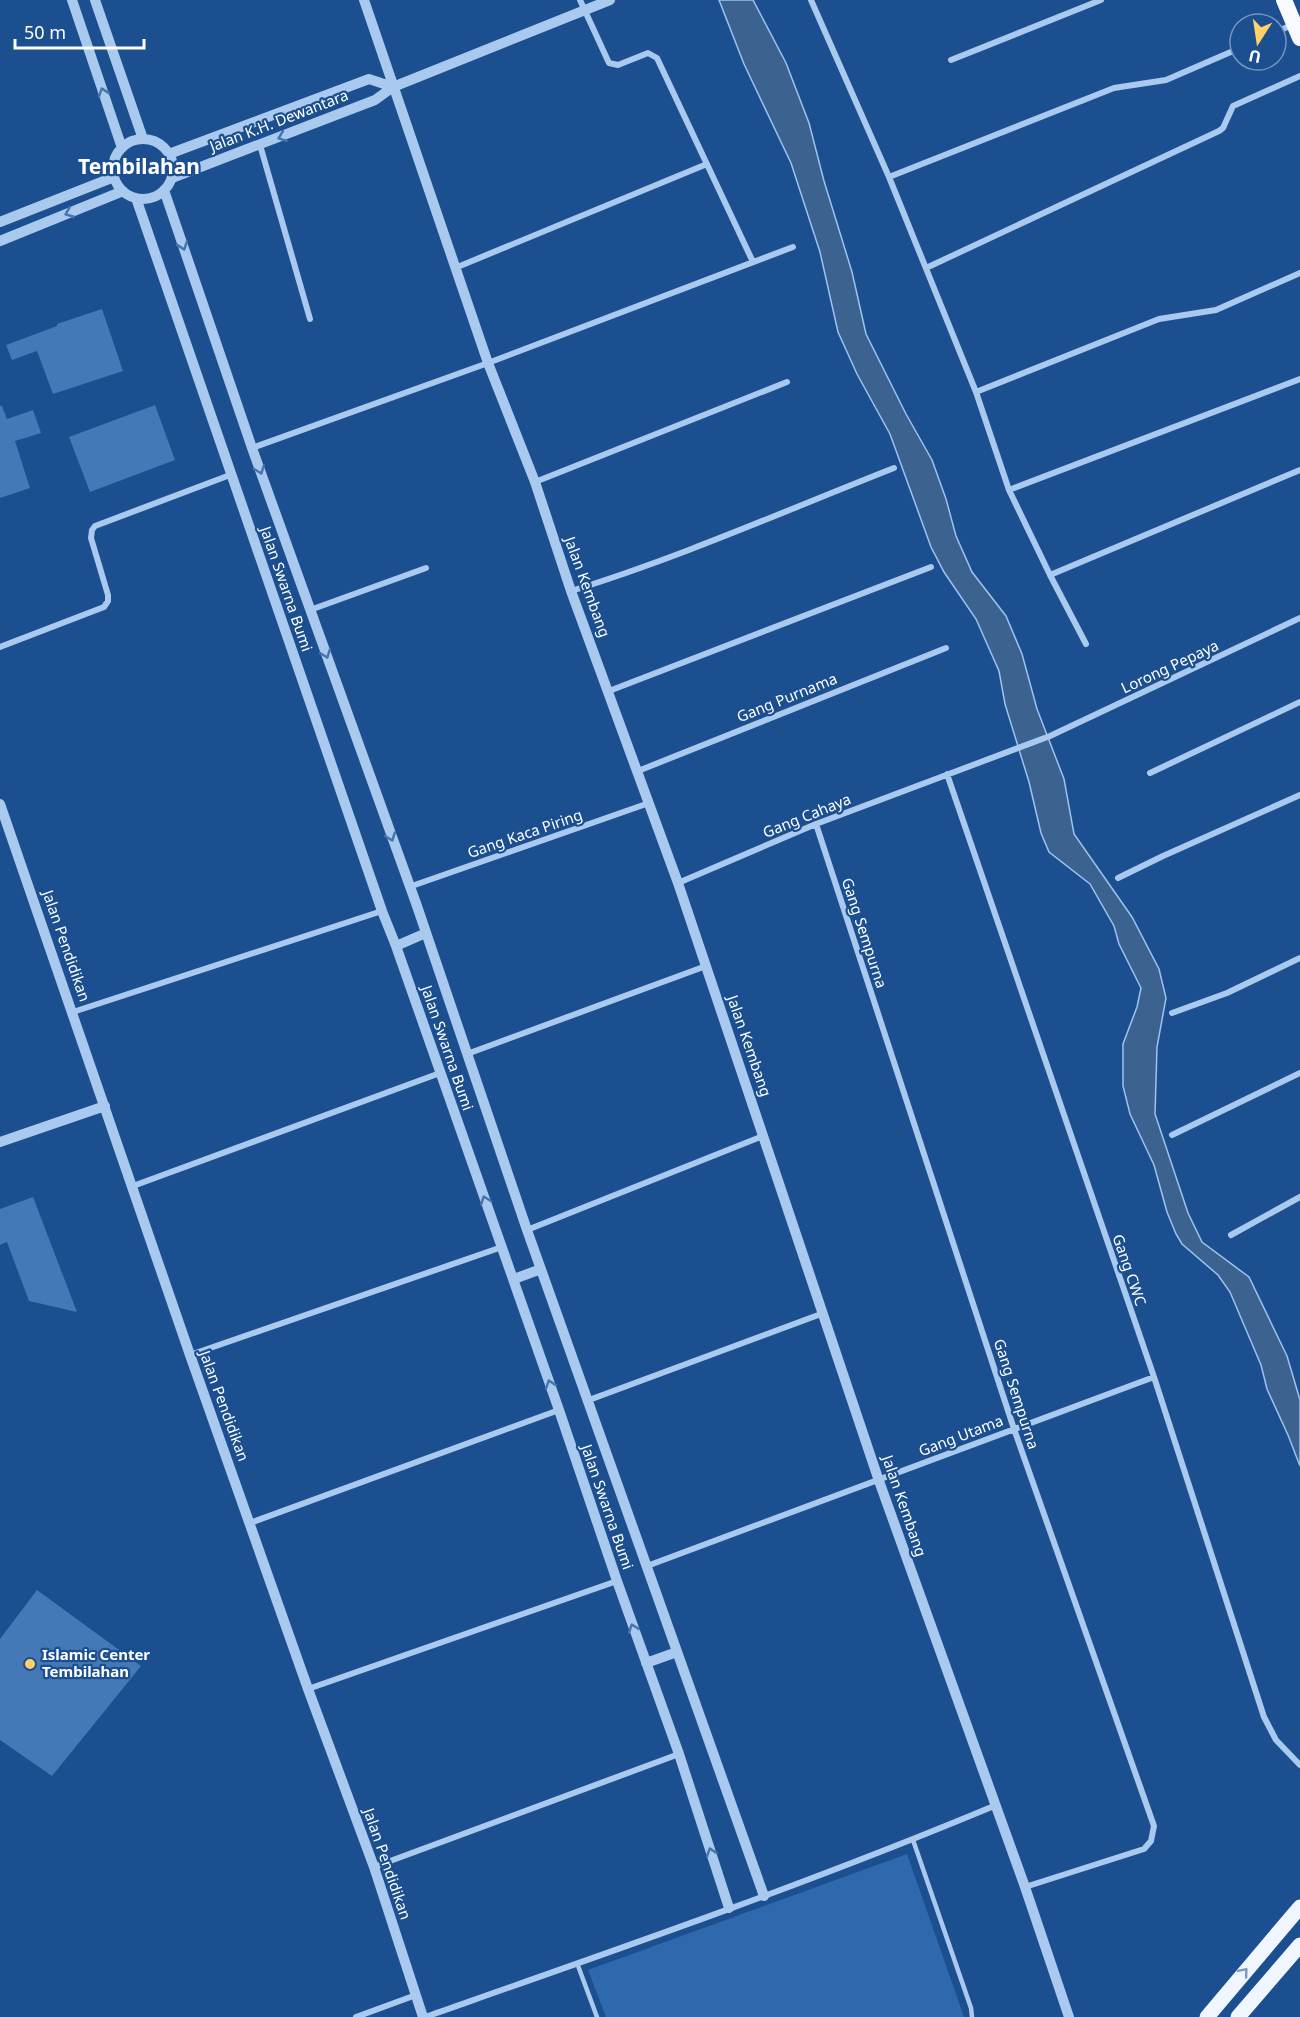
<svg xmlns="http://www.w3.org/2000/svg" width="1300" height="2017" font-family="'Noto Sans',sans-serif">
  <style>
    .green { fill: #2e69ad }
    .water { fill: #3c6290; stroke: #9cc4f0; stroke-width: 1.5 }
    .building { fill: #4478b7 }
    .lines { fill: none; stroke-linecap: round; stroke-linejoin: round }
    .service { stroke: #a9c9ee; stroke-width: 4.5 }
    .minor { stroke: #a9c9ee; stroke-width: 6 }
    .tertiary { stroke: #a9c9ee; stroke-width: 10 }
    .primary { stroke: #f0f6ff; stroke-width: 15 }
    .trunk { stroke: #f8faff; stroke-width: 16 }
    .oneway { stroke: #4674ac }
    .oneway2 { stroke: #7b9ac1 }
    .poi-dot { fill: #ffd166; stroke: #1b4f8f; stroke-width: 2 }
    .labels { text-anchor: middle; stroke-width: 4.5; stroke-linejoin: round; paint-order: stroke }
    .street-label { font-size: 15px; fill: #fff; stroke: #1b4f8f }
    .poi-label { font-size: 15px; font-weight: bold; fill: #fff; stroke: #1b4f8f; text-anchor: start }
    .district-label { font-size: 21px; font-weight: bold; fill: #fff; stroke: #1b4f8f }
  </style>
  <rect width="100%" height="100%" fill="#1b4f8f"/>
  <path class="green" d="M907,1854L964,2017H606L588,1970Z"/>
  <path class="water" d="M719,0H753L786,63L809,123L824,181L852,272L866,334L906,414L932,460L946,499L956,536L972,572L1006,616L1022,654L1037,709L1064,779L1074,834L1132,917L1159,969L1166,998L1157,1047L1155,1114L1188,1213L1202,1242L1249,1277L1287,1356L1300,1400V1466L1288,1435L1267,1389L1261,1365L1230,1292L1218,1275L1182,1244L1176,1234L1167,1212L1154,1165L1130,1114L1123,1086V1044L1137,1007L1141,988L1119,944L1114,926L1090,884L1049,852L1041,833L1029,782L1005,704L999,671L976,619L944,572L931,547L890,434L857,374L838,332L820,252L791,163L744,64Z"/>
  <path class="building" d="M102,309L123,371L53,394L37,351L12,360L6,345L57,326V324Z
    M155,405L175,460L90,492L69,437Z
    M0,406H2L7,419L33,410L41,433L15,441L30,488L0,498Z
    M33,1197L77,1312L29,1301L7,1242L0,1245V1209Z
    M37,1590L141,1666L52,1776L0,1740V1639Z"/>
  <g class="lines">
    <path class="service" d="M913,1840L971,2008L972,2017
      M577,1963L597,2017"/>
    <path class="minor" d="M580,0L609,63L618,65L648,53L657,58L753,262
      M811,0L889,177L976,392L1009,490L1050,575L1086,644
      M1276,32L1292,25
      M951,60L1101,0
      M260,145L310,319
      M889,177L1114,88L1166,80L1240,48
      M455,268L707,164
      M926,268L1219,131L1223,128L1233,106L1300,76
      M976,392L1159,319L1216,310L1300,273
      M252,448L488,363L793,247
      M535,482L787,382
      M1009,490L1300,379
      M1050,575L1300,470
      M571,591C681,557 787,510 894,468
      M310,610L426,568
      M0,647L104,607L108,601V595L91,538L92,530L95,526L230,475
      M609,691L931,567
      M638,771L946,648
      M1150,773L1300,702
      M947,774L1154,1377L1264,1717L1276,1740L1300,1765
      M816,824L1014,1429L1154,1826L1151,1841L1144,1849L1025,1887
      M1118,878L1163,856L1300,795
      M678,883L816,824L1050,736L1300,618
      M409,887L649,803
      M73,1012L382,911
      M1172,1013L1227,993L1300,958
      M467,1054L706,966
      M1172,1135L1300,1073
      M133,1186L440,1073
      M527,1230L763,1136
      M1231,1235L1300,1197
      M190,1355L502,1247
      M589,1400L821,1314
      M250,1523L559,1410
      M647,1566L1154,1377
      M308,1689L617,1581
      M374,1867L679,1754
      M356,2017L416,1995
      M425,2017C616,1950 807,1884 994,1806"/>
    <path class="tertiary" d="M72,0L122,148
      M95,0L143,139
      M364,0L488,363L535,482L571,591L678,883L879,1481L1025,1887L1069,2017
      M113 169a30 30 0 1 1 60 0a30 30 0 1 1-60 0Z
      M169,154L369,79L393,87
      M172,178L375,100L393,87L610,0
      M164,190L252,448L417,906L527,1230L764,1896
      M136,198L382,911L396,946L559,1410L617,1581L679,1754L729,1908
      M0,222L114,177
      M0,241L123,191
      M0,804L190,1355L308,1689L374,1867L423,2017
      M396,946L426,933
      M0,1142L105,1106
      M514,1279L541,1269
      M646,1663L677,1652"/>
    <path class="primary" d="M1207,2017L1300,1907
      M1238,2017L1300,1945"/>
    <path class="trunk" d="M1284,0L1300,38"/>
  </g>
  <defs><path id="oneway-chevron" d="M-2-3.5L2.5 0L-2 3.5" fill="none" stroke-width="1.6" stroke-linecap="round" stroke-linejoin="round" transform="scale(1.5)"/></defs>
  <g class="oneway">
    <use href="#oneway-chevron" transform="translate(103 92) rotate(-109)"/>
    <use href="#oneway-chevron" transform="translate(282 137) rotate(159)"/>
    <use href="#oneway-chevron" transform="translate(69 213) rotate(158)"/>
    <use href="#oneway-chevron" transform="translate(183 246) rotate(71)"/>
    <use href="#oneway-chevron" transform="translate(260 470) rotate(70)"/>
    <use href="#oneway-chevron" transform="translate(326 654) rotate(70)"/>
    <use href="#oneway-chevron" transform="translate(391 837) rotate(70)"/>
    <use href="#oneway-chevron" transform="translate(485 1200) rotate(-110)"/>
    <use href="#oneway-chevron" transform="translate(550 1384) rotate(-109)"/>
    <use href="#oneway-chevron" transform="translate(633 1628) rotate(-110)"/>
    <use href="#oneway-chevron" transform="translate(711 1852) rotate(-108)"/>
  </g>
  <use class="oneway2" href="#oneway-chevron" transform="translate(1244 1972) rotate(-50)"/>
  <circle class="poi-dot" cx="30" cy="1664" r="6"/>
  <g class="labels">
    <g class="street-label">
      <text transform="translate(279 121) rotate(-21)" y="5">Jalan K.H. Dewantara</text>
      <text transform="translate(587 587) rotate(70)" y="5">Jalan Kembang</text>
      <text transform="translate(286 589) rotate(71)" y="5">Jalan Swarna Bumi</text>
      <text transform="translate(1170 667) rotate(-25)" y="5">Lorong Pepaya</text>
      <text transform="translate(787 698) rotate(-22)" y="5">Gang Purnama</text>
      <text transform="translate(807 816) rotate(-22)" y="5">Gang Cahaya</text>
      <text transform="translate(525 834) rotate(-19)" y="5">Gang Kaca Piring</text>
      <text transform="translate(864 933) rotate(72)" y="5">Gang Sempurna</text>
      <text transform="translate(66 946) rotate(71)" y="5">Jalan Pendidikan</text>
      <text transform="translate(749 1046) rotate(71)" y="5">Jalan Kembang</text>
      <text transform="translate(447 1048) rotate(71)" y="5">Jalan Swarna Bumi</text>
      <text transform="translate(1129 1270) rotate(71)" y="5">Gang CWC</text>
      <text transform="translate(1016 1394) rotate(72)" y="5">Gang Sempurna</text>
      <text transform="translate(224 1406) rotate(70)" y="5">Jalan Pendidikan</text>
      <text transform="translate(961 1436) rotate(-21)" y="5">Gang Utama</text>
      <text transform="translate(904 1506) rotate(71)" y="5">Jalan Kembang</text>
      <text transform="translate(607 1507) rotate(71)" y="5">Jalan Swarna Bumi</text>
      <text transform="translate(387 1864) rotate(71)" y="5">Jalan Pendidikan</text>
    </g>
    <g class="poi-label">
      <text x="42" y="1660">Islamic Center<tspan x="42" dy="17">Tembilahan</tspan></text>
    </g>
    <g class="district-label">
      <text x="139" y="174">Tembilahan</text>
    </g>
  </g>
  <g transform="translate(1258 42) rotate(192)"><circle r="28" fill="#1b4f8f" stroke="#7695bc" stroke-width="1.5"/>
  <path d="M0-4.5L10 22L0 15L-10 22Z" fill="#ffd166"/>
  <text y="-9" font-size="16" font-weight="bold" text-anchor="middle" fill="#ffffff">U</text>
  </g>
  <path d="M15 39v9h129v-9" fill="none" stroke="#ffffff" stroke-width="3"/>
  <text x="24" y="39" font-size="18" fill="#ffffff" stroke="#1b4f8f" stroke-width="4.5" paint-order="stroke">50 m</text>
</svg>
